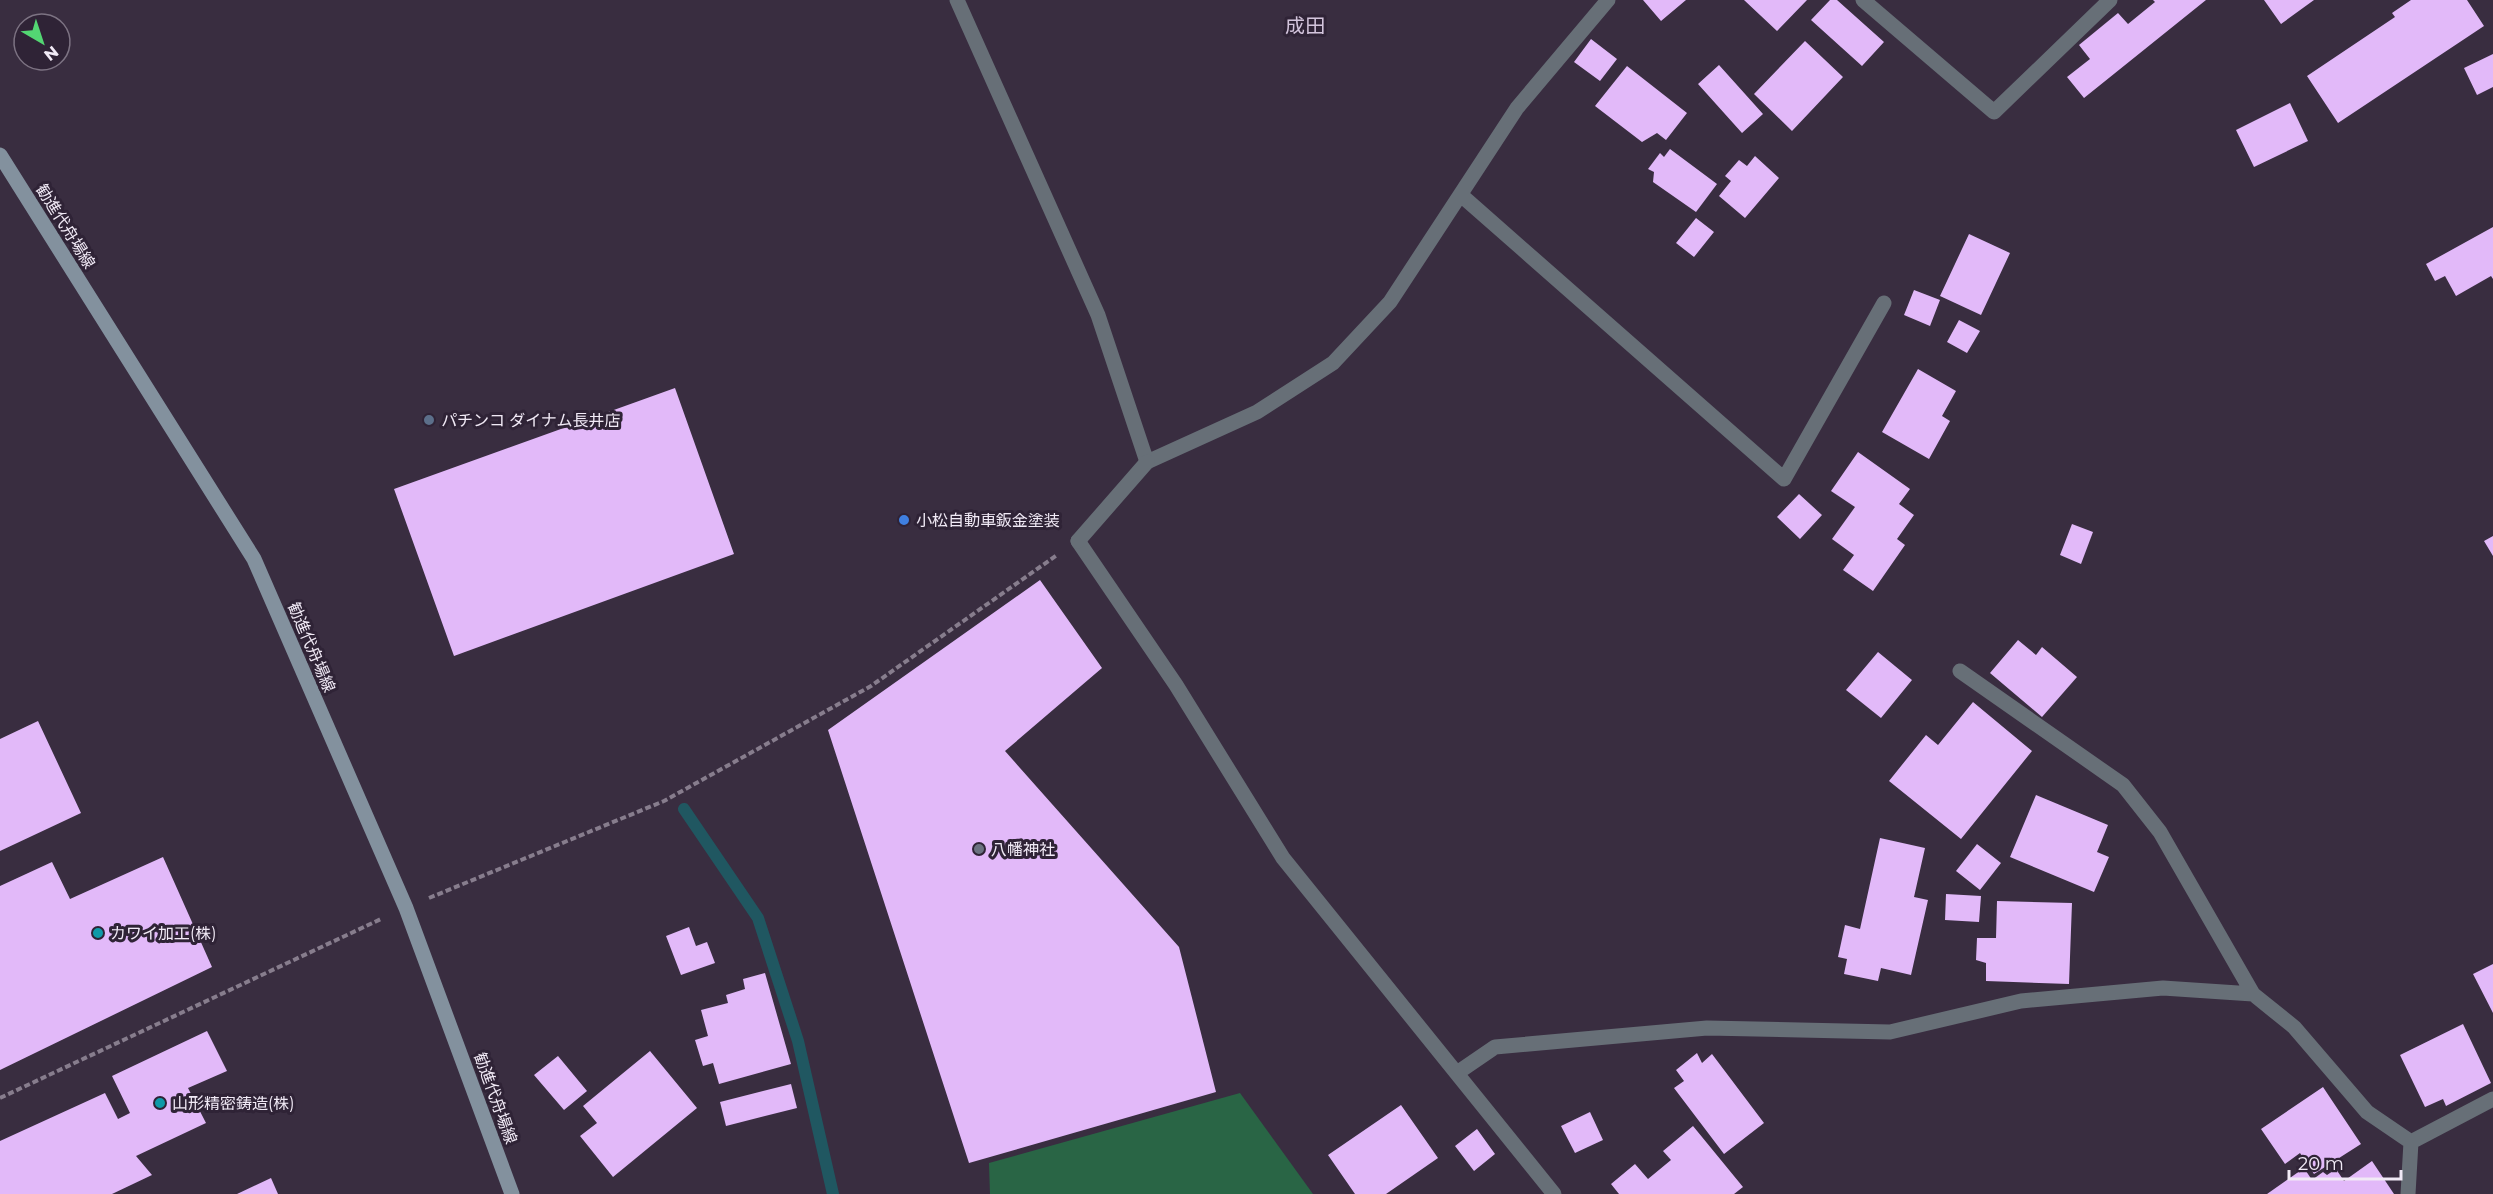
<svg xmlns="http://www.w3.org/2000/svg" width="2493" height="1194" font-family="Montserrat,'Noto Sans JP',sans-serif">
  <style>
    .green { fill: #296545 }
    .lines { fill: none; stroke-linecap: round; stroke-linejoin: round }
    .stream { stroke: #205761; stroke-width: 12 }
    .building { fill: #e2b9f9 }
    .path { stroke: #877d8d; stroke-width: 4; stroke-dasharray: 6 3; stroke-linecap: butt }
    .service { stroke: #676f77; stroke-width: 15 }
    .minor { stroke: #676f77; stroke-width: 15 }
    .secondary { stroke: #83919e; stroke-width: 15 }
    .service-dot { fill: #5c6f8a; stroke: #2f2336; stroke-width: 2 }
    .shop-dot { fill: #3f7fe0; stroke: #2f2336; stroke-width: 2 }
    .worship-dot { fill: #6b7280; stroke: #2f2336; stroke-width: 2 }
    .culture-dot { fill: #0f9aa8; stroke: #2f2336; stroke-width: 2 }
    .labels { text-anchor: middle; stroke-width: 6; stroke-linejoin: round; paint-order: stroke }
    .street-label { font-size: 16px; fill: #f1eaf6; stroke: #2f2336 }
    .poi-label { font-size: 16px; fill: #f1eaf6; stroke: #2f2336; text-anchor: start }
    .quarter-label { font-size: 20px; fill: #d3c4dc; stroke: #2f2336 }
  </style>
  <rect width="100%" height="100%" fill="#392d40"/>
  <path class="green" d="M1240,1093L1313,1194H990L989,1163Z"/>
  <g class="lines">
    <path class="stream" d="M684,809L758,918L798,1041L833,1194"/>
  </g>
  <path class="building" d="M1643,0H1686L1661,21Z
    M1744,0H1807L1777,31Z
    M1830,0H1837L1884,42L1862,66L1811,20Z
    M2153,0H2206L2084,98L2067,77L2090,59L2079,45L2118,13L2128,24L2155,2Z
    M2264,0H2314L2281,24Z
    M2411,0H2467L2484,26L2338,123L2307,76L2395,17L2392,13Z
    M1591,39L1617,59L1600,81L1574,62Z
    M1805,41L1843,77L1792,131L1754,94Z
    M2493,54V87L2477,95L2464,68Z
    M1719,65L1763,114L1742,133L1698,84Z
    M1627,66L1687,113L1666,140L1657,133L1642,142L1595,106Z
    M2290,103L2308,141L2254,167L2236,130Z
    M1670,149L1717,184L1696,212L1653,182L1654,172L1648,169L1660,153L1664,157Z
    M1755,156L1779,178L1745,218L1719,196L1731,181L1725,176L1739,160L1747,166Z
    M1696,218L1714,232L1694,257L1676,243Z
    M2493,227V279L2491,276L2456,296L2445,276L2435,281L2426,264Z
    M1969,234L2010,253L1981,315L1940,296Z
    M1914,290L1940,300L1930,326L1904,315Z
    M1959,320L1980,331L1967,353L1947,342Z
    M1918,369L1956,391L1942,416L1950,421L1929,459L1882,432Z
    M675,388L734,554L454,656L394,489Z
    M1858,452L1910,489L1899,504L1914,515L1897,539L1905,545L1873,591L1843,570L1854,555L1832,539L1855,507L1831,491Z
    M1799,494L1822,515L1800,539L1777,517Z
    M2072,524L2093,532L2081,564L2060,555Z
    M2493,536V556L2484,541Z
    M1040,580L1102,668L1005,751L1179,947L1216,1092L969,1163L828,730Z
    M2018,640L2036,655L2042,647L2077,677L2042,717L1990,673Z
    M1878,652L1912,680L1881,718L1846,690Z
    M1973,702L2032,751L1961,839L1889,781L1926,735L1938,745Z
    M38,721L81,813L0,851V739Z
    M2036,795L2108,825L2097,852L2109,857L2094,892L2010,857Z
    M1880,838L1925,848L1914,897L1928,900L1911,975L1881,968L1878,981L1844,974L1847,959L1838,957L1845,925L1860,929Z
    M1977,844L2001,863L1980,890L1956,871Z
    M163,857L212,967L0,1070V886L52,862L70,899Z
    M1946,894L1981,896L1979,922L1945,920Z
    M1997,901L2072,903L2069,984L1986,981V963L1976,960L1977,938H1996Z
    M689,927L696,946L707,942L715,963L681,975L666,936Z
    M2493,964V1013L2473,974Z
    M765,973L791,1064L719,1084L713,1063L703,1066L695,1040L708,1036L701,1010L728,1003L726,995L745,989L743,979Z
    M2463,1024L2491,1083L2446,1106L2443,1099L2425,1107L2400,1055Z
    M207,1031L227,1071L188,1088L206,1123L136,1156L152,1175L112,1194H0V1141L105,1093L118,1119L130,1113L112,1076Z
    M650,1051L697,1108L613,1177L580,1136L597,1123L583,1106Z
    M1697,1053L1702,1063L1712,1054L1764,1123L1724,1154L1674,1088L1684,1081L1676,1070Z
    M558,1056L587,1091L564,1110L534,1075Z
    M791,1084L797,1108L726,1126L720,1102Z
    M2323,1087L2361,1144L2314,1174L2300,1153L2285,1164L2261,1129Z
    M1401,1105L1438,1158L1386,1194H1355L1328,1155Z
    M1590,1112L1603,1140L1575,1153L1561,1126Z
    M1693,1126L1743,1187L1734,1194H1619L1611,1184L1635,1164L1648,1179L1671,1160L1663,1151Z
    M1477,1129L1495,1154L1474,1171L1455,1146Z
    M2372,1161L2394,1194H2267L2304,1168L2312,1180L2323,1172L2327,1175L2336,1169L2344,1181Z
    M271,1178L278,1194H237Z"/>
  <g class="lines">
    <path class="path" d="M429,898L664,801L871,686L1057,555
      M0,1098L381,919"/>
    <path class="service" d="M957,0L1098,315L1147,462L1257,412L1333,363L1390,302L1517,108L1608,0
      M1863,0L1994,112L2110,0
      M1461,195L1784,479L1884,303
      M1078,541L1176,685L1283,858L1554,1194
      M1960,671L2123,785L2160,832L2253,994
      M1457,1073L1495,1047L1707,1028L1890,1032L2021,1001L2163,988L2253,994L2294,1027L2367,1112L2411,1142
      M2408,1194L2411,1142L2493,1099"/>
    <path class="minor" d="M1078,541L1147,462"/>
    <path class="secondary" d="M0,155L254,559L406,908L512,1194"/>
  </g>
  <circle class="service-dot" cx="429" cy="420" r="6"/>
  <circle class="shop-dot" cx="904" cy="520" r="6"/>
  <circle class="worship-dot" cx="979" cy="849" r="6"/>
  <g class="culture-dot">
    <circle cx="98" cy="933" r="6"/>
    <circle cx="160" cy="1103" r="6"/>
  </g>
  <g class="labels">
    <g class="street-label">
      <text transform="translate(66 226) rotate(58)" y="6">勧進代舟場線</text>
      <text transform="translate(312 647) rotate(67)" y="6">勧進代舟場線</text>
      <text transform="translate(496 1098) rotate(70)" y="6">勧進代舟場線</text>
    </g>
    <g class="poi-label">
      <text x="441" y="426">パチンコ ダイナム長井店</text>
      <text x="916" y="526">小松自動車鈑金塗装</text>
      <text x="991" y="855">八幡神社</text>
      <text x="110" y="939">カワイ加工(株)</text>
      <text x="172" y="1109">山形精密鋳造(株)</text>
    </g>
    <g class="quarter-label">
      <text x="1305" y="33">成田</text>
    </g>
  </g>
  <g transform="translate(42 42) rotate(141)"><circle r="28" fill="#2f2336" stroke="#7d7383" stroke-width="1.5"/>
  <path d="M0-4.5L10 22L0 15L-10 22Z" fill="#53d673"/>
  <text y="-9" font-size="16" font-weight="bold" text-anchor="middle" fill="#f1eaf6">N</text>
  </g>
  <path d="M2289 1170v9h112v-9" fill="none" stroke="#f1eaf6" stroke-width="3"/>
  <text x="2298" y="1170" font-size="18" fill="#f1eaf6" stroke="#2f2336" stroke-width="4.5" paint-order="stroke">20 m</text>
</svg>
